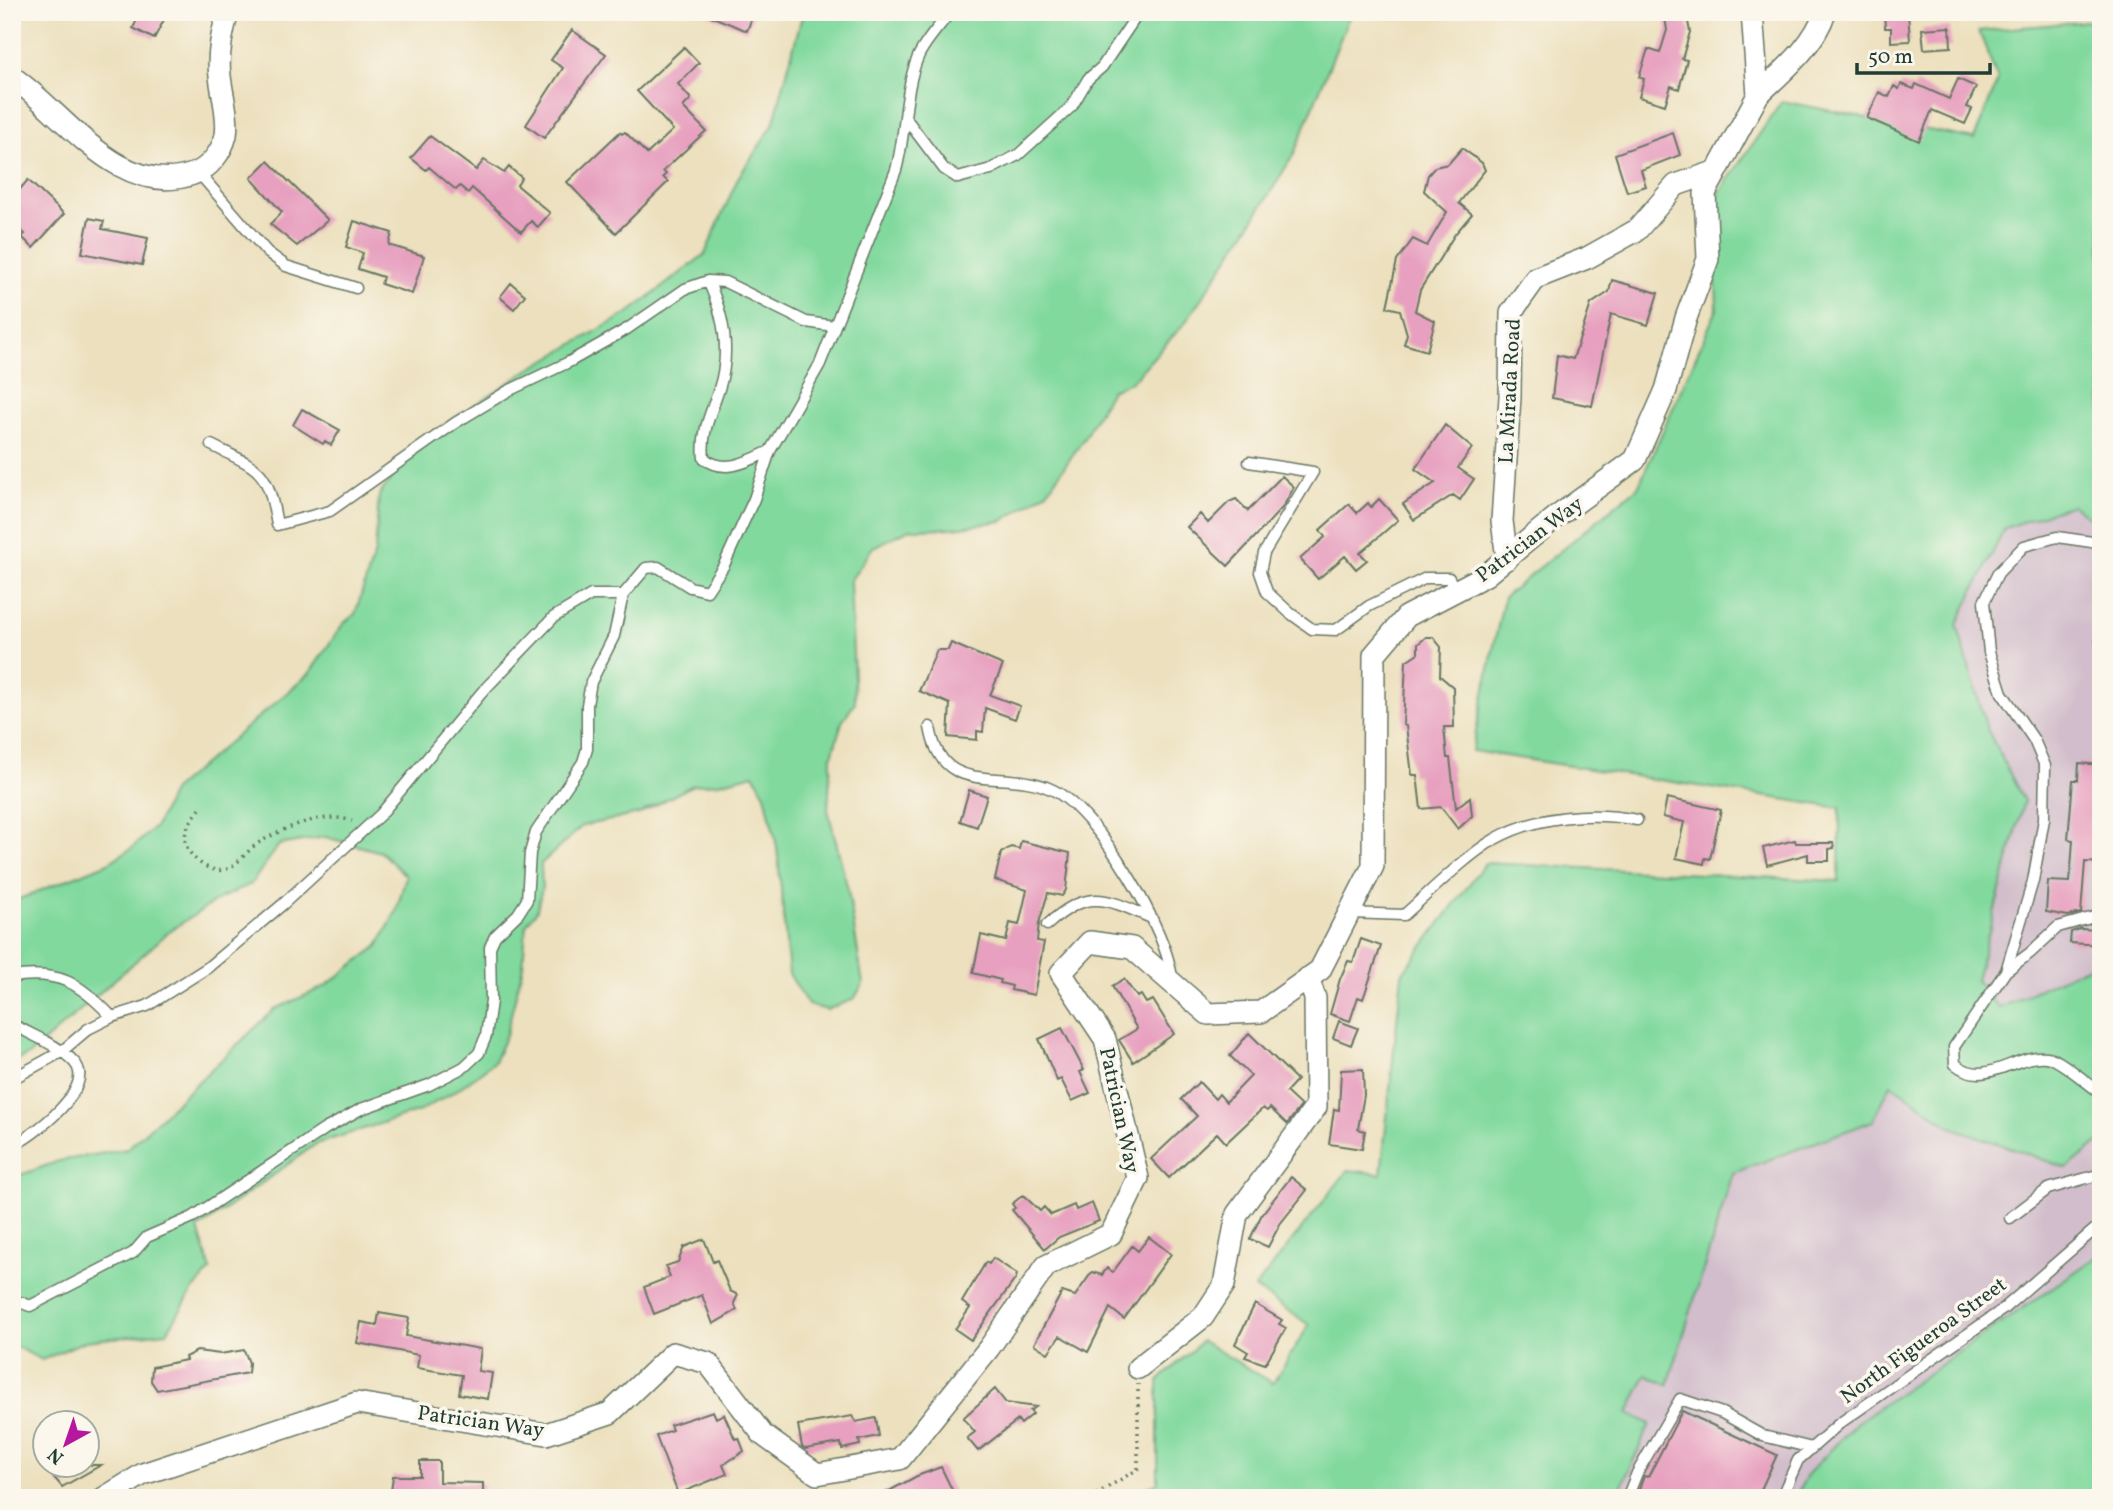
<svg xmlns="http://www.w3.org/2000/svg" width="2113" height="1510" font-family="Vollkorn,serif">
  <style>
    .industrial { fill: #d1bdcb }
    .green { fill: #81d99e; stroke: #508b69; stroke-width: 2 }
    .building { fill: #e7a0bf }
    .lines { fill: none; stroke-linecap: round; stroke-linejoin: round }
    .lane-casing { stroke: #677664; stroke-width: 13 }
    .street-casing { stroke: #677664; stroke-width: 24 }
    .path { stroke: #677664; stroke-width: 3.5; stroke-dasharray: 2 5; stroke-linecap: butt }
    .lane { stroke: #fff; stroke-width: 10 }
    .street { stroke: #fff; stroke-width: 21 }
    .labels { text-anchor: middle; stroke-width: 7; stroke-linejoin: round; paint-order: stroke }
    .street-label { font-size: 21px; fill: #1f3d34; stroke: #fbf7ec }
  </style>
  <rect width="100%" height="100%" fill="#fbf7ec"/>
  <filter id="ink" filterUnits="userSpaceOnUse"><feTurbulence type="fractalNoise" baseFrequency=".0143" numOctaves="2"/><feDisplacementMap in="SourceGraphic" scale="14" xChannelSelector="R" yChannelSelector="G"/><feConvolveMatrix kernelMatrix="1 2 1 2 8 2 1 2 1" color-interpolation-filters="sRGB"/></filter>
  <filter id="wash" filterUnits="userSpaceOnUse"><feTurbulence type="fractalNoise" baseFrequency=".00686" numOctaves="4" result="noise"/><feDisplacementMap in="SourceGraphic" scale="28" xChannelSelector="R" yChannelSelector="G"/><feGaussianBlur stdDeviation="1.57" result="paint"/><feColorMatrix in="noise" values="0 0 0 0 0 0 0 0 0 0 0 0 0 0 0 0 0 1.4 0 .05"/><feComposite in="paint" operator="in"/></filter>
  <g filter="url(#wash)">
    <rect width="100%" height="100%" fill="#ece0be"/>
    <path class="industrial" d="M2072,505L2101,526V960L1999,1008L1976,980L2024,801L1987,729L1957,625L2005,528Z
      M1891,1083L1951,1127L2066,1168L2101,1141V1254L1856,1423L1807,1475L1795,1498H1616L1650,1424L1628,1413L1646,1375L1668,1385L1733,1173L1873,1121Z"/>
    <path class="green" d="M803,12H1351L1294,154L1250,225L1185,323L1131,382L1111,390L1083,440L1047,492L1002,521L954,528L910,529L873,547L850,581L855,702L842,722L831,759L828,810L848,890L863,984L854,999L827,1010L808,1005L789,974L777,847L765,794L754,774L719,783L693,785L639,814L582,826L541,864L542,888L537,910L526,925L523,966L506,1035L494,1062L457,1090L420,1111L316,1144L198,1229L211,1270L193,1290L167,1332L85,1341L42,1360L12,1345V1178L59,1161L127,1149L275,1009L324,987L378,946L396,912L406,876L381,852L325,837L279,845L251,884L221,898L171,930L29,1055L12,1062V902L108,863L132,848L156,826L173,790L309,674L343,624L355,614L375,552L379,495L419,442L528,370L630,312L705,254L738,178L773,125Z
      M2101,20V526L2072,505L2005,528L1957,625L1987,729L2024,801L1976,980L1999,1008L2101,960V1141L2067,1168L1951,1127L1891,1084L1873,1121L1733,1173L1668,1385L1646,1375L1628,1413L1650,1424L1616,1498H1124L1158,1482V1381L1202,1341L1273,1383L1309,1325L1255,1288L1348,1170L1381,1174L1402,974L1485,863L1839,881L1840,808L1472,751L1504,597L1638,487L1717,309L1713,202L1782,101L1974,139L1998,80L1979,31Z
      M2101,1254V1498H1795L1807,1475L1856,1423Z"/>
    <g id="blocks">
      <path class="building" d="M141,12H168L154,39L133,28Z
        M701,12H754L747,31Z
        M1664,12H1686L1690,32L1682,59L1687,60L1679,89L1671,86L1665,105L1639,97L1644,79L1639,77L1648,49L1660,53L1667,30Z
        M1884,12H1908L1910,41L1891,42V28H1885Z
        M1950,27L1951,47L1924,49L1922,29Z
        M572,30L606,54L544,138L526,125L563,68L551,60Z
        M684,47L699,63L678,84L691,99L683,107L706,131L663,171L666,174L663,177L668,182L616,233L567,182L620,132L622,134L625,132L647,154L673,130L637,91Z
        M1958,79L1976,87L1967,107L1972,109L1965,124L1932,110L1919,141L1867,118L1879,92L1889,97L1894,86L1899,89L1901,84L1914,89L1916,84L1949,99Z
        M1673,133L1680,155L1641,170L1646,186L1627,192L1615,154Z
        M430,136L476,170L484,160L504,173L509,167L522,178L517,185L550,213L538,227L531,221L521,232L472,188L468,193L460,186L456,190L429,167L426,170L411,158Z
        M1462,148L1482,163L1485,170L1459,203L1472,214L1455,234L1420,290L1415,311L1435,321L1427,351L1404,344L1407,334L1400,310L1387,307L1397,261L1413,239L1427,246L1447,212L1424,191L1428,175L1435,167L1448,164Z
        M268,161L328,220L297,246L270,224L282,212L251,178Z
        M28,180L64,214L33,248L22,237L25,234L12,222V198Z
        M89,218L104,221L102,229L148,238L142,265L82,253Z
        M354,221L392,233L389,245L424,256L412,294L381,284L383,277L358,269L363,253L346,247Z
        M1612,280L1658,293L1648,325L1611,314L1592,406L1552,398L1557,355L1573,359L1591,304L1609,292Z
        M511,283L525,295L514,309L500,297Z
        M302,409L340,430L331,445L325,441L323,444L293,425Z
        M1445,425L1472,448L1458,468L1474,479L1460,500L1453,495L1414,520L1403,504L1435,483L1415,469Z
        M1282,476L1294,487L1283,507L1228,566L1187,527L1200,514L1208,523L1229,502L1236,499L1248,511Z
        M1379,499L1398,520L1360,553L1367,560L1356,569L1345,556L1318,579L1300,559L1325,537L1320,530L1349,504L1357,513L1368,503L1371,507Z
        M1426,637H1433L1441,647L1440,676L1453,687L1454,727H1444L1447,758H1450L1456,808L1470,797L1472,816L1458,829L1441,807L1421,809L1417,775H1412L1406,726L1403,725L1406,661L1418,653V644Z
        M951,643L1003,665L990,695L1020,706L1015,719L985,708L983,732L977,731V740L948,737L950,704L919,691L937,650H948Z
        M2079,763L2101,765V863L2085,862L2081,913L2068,916L2046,912L2048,881L2070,882L2073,840L2068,839L2073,780H2078Z
        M969,790L987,796L977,827L960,821Z
        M1667,798L1721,810L1710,859L1705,858L1704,864L1676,858L1684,822L1663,817Z
        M1795,840L1796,843H1833L1834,848L1829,849V861H1808V854L1767,865L1763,848Z
        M1021,841L1070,853L1066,890L1062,896L1048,893L1039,923L1037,941L1044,942L1034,995L1011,990L1012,986L1000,983L1001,980L973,973L981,935L1006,941L1010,923L1019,925L1027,890L995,880L1001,853L1011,847L1019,849Z
        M2080,929L2101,930V945L2070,943L2071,932Z
        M1361,939L1381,946L1363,999L1358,997L1350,1021L1330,1014L1340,979L1348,961L1353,962Z
        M1124,979L1137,997L1141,995L1146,1003L1153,1000L1174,1034L1133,1062L1119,1040L1137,1029L1112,986Z
        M1339,1021L1358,1028L1351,1045L1333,1038Z
        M1062,1028L1084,1070L1080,1072L1090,1093L1072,1101L1061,1079L1057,1081L1039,1039Z
        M1249,1033L1297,1080L1286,1092L1301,1106L1287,1124L1270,1108L1267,1111L1263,1108L1226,1143L1217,1133L1169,1178L1151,1159L1197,1116L1181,1099L1199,1082L1215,1099L1219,1094L1226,1102L1251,1076L1230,1056Z
        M1363,1069L1364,1095L1358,1129L1365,1131L1362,1149L1329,1144L1334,1109L1339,1110L1341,1070Z
        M1291,1177L1307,1190L1280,1224L1268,1247L1250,1239L1262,1214Z
        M1023,1195L1040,1211L1044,1207L1051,1215L1074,1205L1076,1210L1092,1203L1099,1221L1059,1237L1045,1249L1012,1210L1015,1208L1012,1204Z
        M1149,1237L1171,1254L1124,1319L1110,1308L1088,1352L1060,1336L1048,1353L1034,1344L1062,1292L1075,1296L1092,1272L1102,1275L1107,1268L1113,1272L1132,1246L1138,1251Z
        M704,1239L713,1262L717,1260L730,1291L738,1295L734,1303L737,1310L713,1324L702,1295L654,1314L644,1287L670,1277L666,1266L678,1262L684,1247Z
        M993,1258L1017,1274L1016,1278L971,1340L955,1329L970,1308L962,1302L986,1262L989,1264Z
        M1255,1304L1282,1320L1279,1324L1286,1328L1265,1364L1245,1357L1248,1352L1235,1344Z
        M379,1313L409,1318L406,1336L481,1349L478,1371L492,1373L488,1399L459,1394L462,1375L417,1368L419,1355L357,1343L361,1322L377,1325Z
        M244,1350L249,1363L248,1373L157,1390L151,1381L152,1367L186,1360L185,1357L197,1351L220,1354Z
        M995,1389L1006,1403L1036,1407L1030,1411L1033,1414L1021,1424L1018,1420L978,1451L967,1438L975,1432L963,1418Z
        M713,1411L716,1418L724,1414L735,1439L739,1438L744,1451L723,1465L727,1474L678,1494L656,1436L672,1430L670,1425Z
        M1682,1411L1777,1455L1757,1498H1636L1644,1476L1648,1477Z
        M852,1416L856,1422L876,1418L879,1436L859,1440L860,1445L842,1449L841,1443L805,1449L802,1447L798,1425Z
        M420,1461H439V1482L483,1483V1498H390L393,1476H420Z
        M57,1465H101L62,1487L48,1470Z
        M941,1467L956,1498H876L917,1476Z"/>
    </g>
  </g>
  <g filter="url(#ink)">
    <use href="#blocks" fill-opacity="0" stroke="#677664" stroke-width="2"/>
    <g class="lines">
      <defs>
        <path id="lane" d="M907,120L944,169L958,178L991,169L1018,155L1072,106L1088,79L1102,67L1139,12
          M198,172L267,252L286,266L356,288
          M708,281C724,315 731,352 719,389C711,414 701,431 704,458C724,475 749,461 770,451
          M211,445C262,470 267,468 277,525L330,511L455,423L508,391L569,362L627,329L685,289L708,281L725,282L806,322L834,326
          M1249,462L1313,472L1264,553L1260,572L1267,592L1290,613L1312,629L1336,630L1369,606L1426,578H1449L1456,591
          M2101,546L2092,542L2057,537L2024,546L1998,573L1984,602L1989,652L2002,693L2034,740L2045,766L2044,819L2033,881L2006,971L1954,1047L1955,1064C1986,1089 2015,1053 2047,1057C2059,1058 2089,1085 2101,1093
          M2101,641V643
          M930,727C942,801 1005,766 1053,790C1098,812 1169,932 1172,980
          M1349,913L1404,915C1430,892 1466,856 1495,839C1536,816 1591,811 1637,820
          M1047,925C1087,889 1104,897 1149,917
          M2006,971L2030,953L2058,927L2101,915
          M12,977C59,970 80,983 112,1017
          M12,1024C31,1035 59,1045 74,1062C98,1087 33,1136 12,1146
          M12,1079L61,1052L88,1029L112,1017L147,1006L207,968L282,905L381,814L483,691L554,617L591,595H623
          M2010,1218L2048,1189L2101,1174
          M12,1299L30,1306L133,1253L147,1237L193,1217L325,1129L361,1109L429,1085L464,1067L479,1053L486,1036L491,1001L490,947L495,936L518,914L527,900L530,853L536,832L583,762L587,749V705L591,682L614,636L623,595L646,568L658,567L690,587L707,591L724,565L754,499L770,451L820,364L896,170C906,135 904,90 918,57C925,41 940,26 950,12
          M1627,1498L1637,1473L1680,1399L1722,1413L1763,1436L1812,1448
          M1781,1498L1798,1460L1840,1423L2002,1310L2101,1224"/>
        <path id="street" d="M12,77C64,112 119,200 193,174C209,169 222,152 226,135C229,116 222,95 220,76C217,55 222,33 228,12
          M1758,95C1783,71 1814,46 1825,12
          M1507,559L1502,521L1510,397L1511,313L1536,278L1587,258L1637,230L1676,185L1717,171
          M1138,1368L1203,1317L1224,1285L1237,1214L1316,1107L1315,998L1308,978
          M104,1498L143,1474L357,1403L546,1434L610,1413L673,1353L708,1363L763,1435L817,1474L900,1459L989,1348L1046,1266L1111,1234L1138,1178L1105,1039L1061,973L1090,942L1132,948L1208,1014L1261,1012L1320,970L1373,866L1374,655L1407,616L1486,575L1555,518L1635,460L1666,390L1686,318L1708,259L1705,193L1758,95L1752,12"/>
      </defs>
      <use href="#lane" class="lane-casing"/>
      <use href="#street" class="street-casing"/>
      <path class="path" d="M200,809C194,817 186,826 185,837C184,855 210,876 227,869C240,863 248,849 260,842C285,827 324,811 352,821
        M1090,1498L1138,1469V1384"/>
      <use href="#lane" class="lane"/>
      <use href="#street" class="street"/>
    </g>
  </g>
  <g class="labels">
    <g class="street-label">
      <text transform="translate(1509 391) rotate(-87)" y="7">La Mirada Road</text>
      <text transform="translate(1529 539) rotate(-37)" y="7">Patrician Way</text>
      <text transform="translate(1120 1110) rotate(78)" y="7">Patrician Way</text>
      <text transform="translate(1923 1340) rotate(-36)" y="7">North Figueroa Street</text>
      <text transform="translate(481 1421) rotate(8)" y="7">Patrician Way</text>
    </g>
  </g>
  <rect width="2113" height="1510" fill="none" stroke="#fbf7ec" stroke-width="42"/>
  <g transform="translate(66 1444) rotate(220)"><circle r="33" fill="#fbf7ec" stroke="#a3ada2" stroke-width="2"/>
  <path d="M0-5L12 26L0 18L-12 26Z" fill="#b5179e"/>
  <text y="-10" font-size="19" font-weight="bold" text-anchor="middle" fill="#1f3d34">N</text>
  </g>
  <path d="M1857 63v10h133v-10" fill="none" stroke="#1f3d34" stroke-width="3.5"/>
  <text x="1868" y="63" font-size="21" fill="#1f3d34" stroke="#fbf7ec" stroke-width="5" paint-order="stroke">50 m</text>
</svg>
